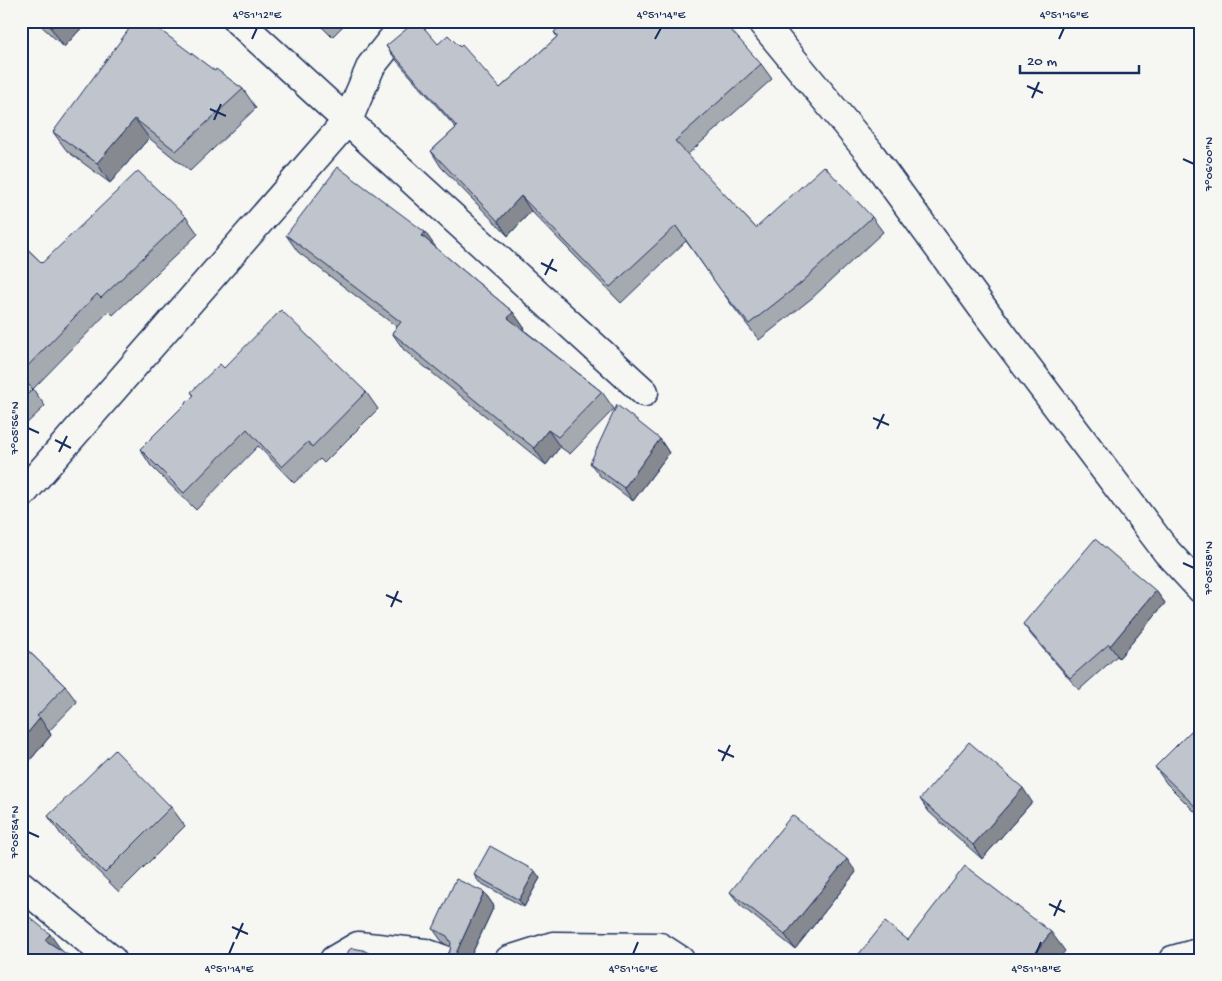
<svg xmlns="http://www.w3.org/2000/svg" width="1222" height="981" font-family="'Gochi Hand',sans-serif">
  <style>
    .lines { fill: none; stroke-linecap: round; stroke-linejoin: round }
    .street-casing { stroke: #1b2f5e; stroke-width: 31 }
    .street { stroke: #f6f6f2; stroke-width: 28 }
    .wall { fill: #a5a9b0; stroke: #1b2f5e }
    .shaded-wall { fill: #868990; stroke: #1b2f5e }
    .building { fill: #c0c4cd; stroke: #1b2f5e }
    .ticks { fill: none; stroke: #1b2f5e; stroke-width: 2 }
    .neatline { fill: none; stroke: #1b2f5e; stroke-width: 2 }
    .ticks-label { font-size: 12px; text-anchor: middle; fill: #1b2f5e }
  </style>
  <rect width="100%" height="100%" fill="#f6f6f2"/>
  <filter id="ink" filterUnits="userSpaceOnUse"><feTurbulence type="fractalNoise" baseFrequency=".02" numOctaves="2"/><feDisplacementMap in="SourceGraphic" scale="10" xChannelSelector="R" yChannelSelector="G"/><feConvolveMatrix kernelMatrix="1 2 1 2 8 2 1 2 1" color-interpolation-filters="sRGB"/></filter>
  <g filter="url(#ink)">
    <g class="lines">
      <defs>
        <path id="street" d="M238,21L644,392
          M761,21L869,152L987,314L1167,552L1201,589
          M21,495L348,120L371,66L407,21
          M21,885L112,960
          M334,960L358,946L425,953L445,960
          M509,960L553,946L660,947L680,960
          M1173,960L1201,952"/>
      </defs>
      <use href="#street" class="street-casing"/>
      <use href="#street" class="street"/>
    </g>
    <path class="wall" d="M36,21H88L64,47Z
      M316,21H348L332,37Z
      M554,32L761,64L772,79L687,155L756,228L872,217L883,232L812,298L759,340L731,304L686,241L621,303L531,211L508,236L441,167L431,151L456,128L397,61L386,46L438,44L500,88L557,37Z
      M215,71L243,89L256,108L190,171L149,138L110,183L67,151L53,132Z
      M186,217L198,234L113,315L109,311L33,389L45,406L21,429V243L42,263Z
      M286,235L435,247L513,312L525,329L524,330L602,392L614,409L570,454L560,447L546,465L404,350L392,333L397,327L298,252Z
      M224,368L366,392L378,409L324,463L320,459L294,483L258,446L196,510L151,466L140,449L194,396L191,392Z
      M660,439L669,453L633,501L600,476L590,463Z
      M1156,591L1165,603L1119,658L1117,656L1079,690L1032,636L1023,624Z
      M21,644L65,686L77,702L49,731L51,735L21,771Z
      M1201,735V818L1167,784L1155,767Z
      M920,799L1032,802L982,859L929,812Z
      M171,807L185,826L119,892L62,836L48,816Z
      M856,872L795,949L740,905L730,892Z
      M474,875L540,878L524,907L479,882Z
      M484,892L494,906L469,960H442L445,958L450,951L451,947L443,943L433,929Z"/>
    <path class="shaded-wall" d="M57,21H88L64,47L51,28Z
      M135,119L149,138L110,183L97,163Z
      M521,196L531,211L508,236L498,221Z
      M425,232L437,249L422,236Z
      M513,312L525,329L520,335L508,318Z
      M548,430L560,447L546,465L534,448Z
      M660,439L669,453L633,501L624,488Z
      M1156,591L1165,603L1119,658L1110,646Z
      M40,718L51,735L21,771V741Z
      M1023,788L1032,802L982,859L973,845Z
      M847,859L856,872L795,949L785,935Z
      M535,871L540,878L524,907L519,900Z
      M484,892L494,906L469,960H453Z
      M1051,932L1065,951L1058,960H1030Z
      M50,934L62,951L45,940Z"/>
    <path class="building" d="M44,21H57L51,28Z
      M135,21H148L215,71L216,69L243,89L176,151L135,119L97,163L53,132Z
      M416,21H418L438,44L448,35L460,47L462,45L500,88L558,36L554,32L567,21H723L761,64L675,141L756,228L824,166L872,217L801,283L749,324L720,289L676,226L610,287L521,196L498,221L431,151L457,127L386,46Z
      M338,167L425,232L422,236L513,312L508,318L602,392L558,437L548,430L534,448L392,333L401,322L286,235Z
      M138,171L186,217L101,298L97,294L21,373V243L42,263Z
      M281,310L366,392L312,447L308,442L282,467L247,429L184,493L140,449L194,395L191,392L220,364L224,368Z
      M21,377L33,389L21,401Z
      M617,405L660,439L624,488L590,463Z
      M1095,539L1156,591L1110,646L1109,644L1070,678L1023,624Z
      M21,644L65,686L37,716L40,718L21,741Z
      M1194,728L1201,735V812L1155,767Z
      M969,742L1023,788L973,845L920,799Z
      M115,750L171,807L105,873L48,816Z
      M792,815L847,859L785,935L730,892Z
      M490,846L535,871L519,900L474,875Z
      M965,866L1051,932L1030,960H854L885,922L908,940Z
      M456,879L484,892L453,960H442L445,958L450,951L451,943L447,936L433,929Z
      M21,910L50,934L45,940L76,960H21Z
      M352,948L363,950L382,960H344L349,950Z
      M420,957L429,960H419Z"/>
  </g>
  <path class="ticks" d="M252,39L257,28M655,39L661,28M1059,39L1064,28M1027,86L1043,93M1032,98L1039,82M210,109L226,116M214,120L221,104M1183,159L1194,164M541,263L557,271M545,275L553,259M873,418L889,425M28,428L39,433M877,429L884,414M55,440L71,448M59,452L67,436M1183,563L1194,568M386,595L402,602M391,607L398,591M718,750L734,757M722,761L730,745M28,832L39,837M1049,904L1065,912M1054,916L1061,900M232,927L248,934M236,939L243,923M229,954L234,942M633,954L638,942M1036,954L1041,942"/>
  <rect width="1222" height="981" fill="none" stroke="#f6f6f2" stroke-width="55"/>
  <path d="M1020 65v8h119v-8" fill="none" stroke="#1b2f5e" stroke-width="2.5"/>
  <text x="1027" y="65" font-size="15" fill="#1b2f5e" stroke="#f6f6f2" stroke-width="4" paint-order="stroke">20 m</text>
  <rect x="28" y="28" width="1166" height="926" class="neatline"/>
  <g class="ticks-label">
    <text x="257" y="18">4°51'12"E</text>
    <text x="661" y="18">4°51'14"E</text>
    <text x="1064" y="18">4°51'16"E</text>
    <text transform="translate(1208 164) rotate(-90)" y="4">7°06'00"N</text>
    <text transform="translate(14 428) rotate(-90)" y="4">7°05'56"N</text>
    <text transform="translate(1208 568) rotate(-90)" y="4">7°05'58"N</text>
    <text transform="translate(14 832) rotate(-90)" y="4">7°05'54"N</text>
    <text x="229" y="972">4°51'14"E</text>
    <text x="633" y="972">4°51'16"E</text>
    <text x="1036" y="972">4°51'18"E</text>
  </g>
</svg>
